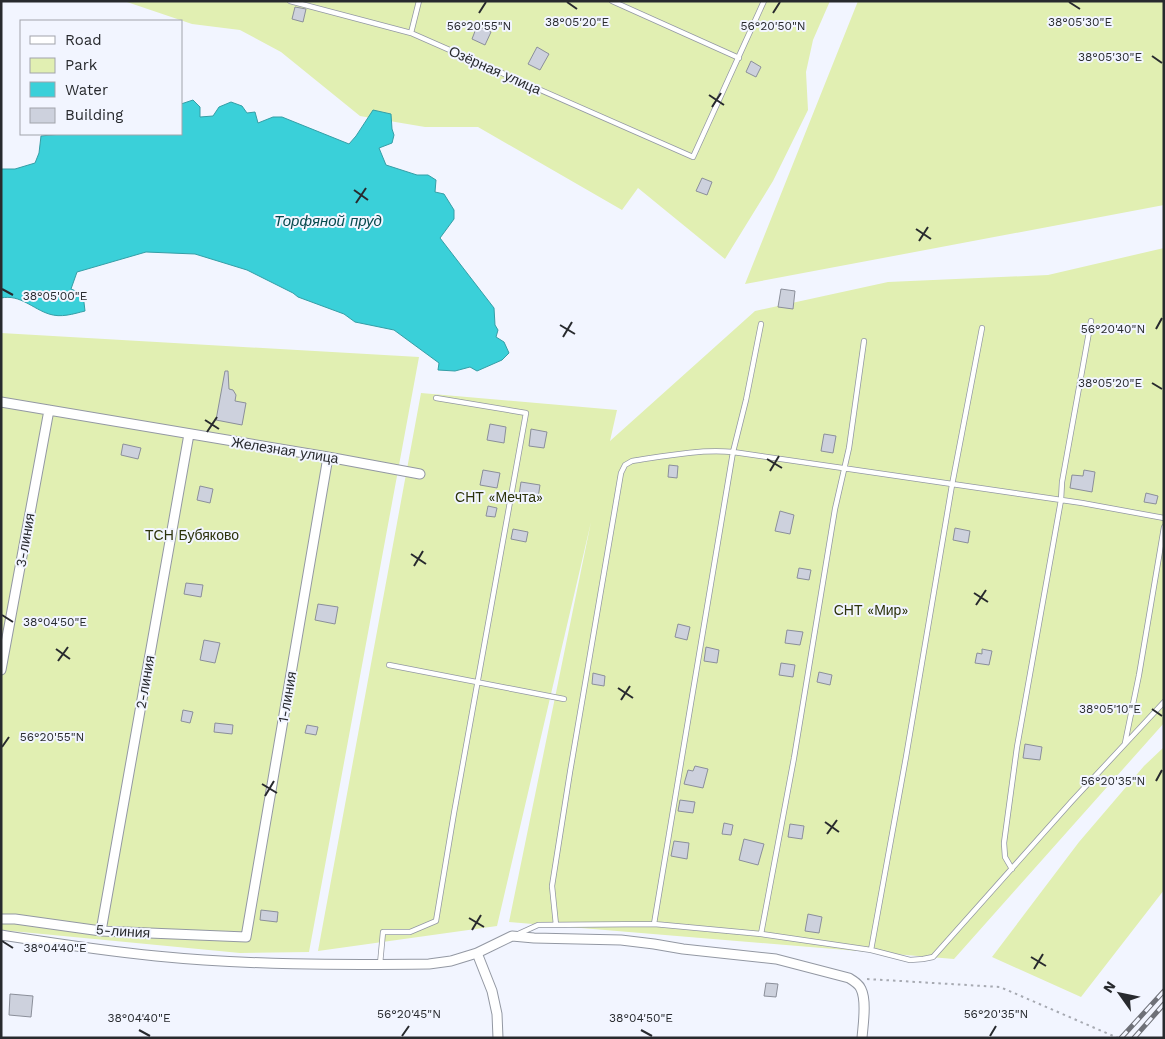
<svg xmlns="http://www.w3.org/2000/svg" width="1165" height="1039" font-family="'Work Sans',sans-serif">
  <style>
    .green { fill: #e1efb2 }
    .water { fill: #3ad0d9; stroke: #359ea6 }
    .building { fill: #cdd1dd; stroke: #8b8f9a }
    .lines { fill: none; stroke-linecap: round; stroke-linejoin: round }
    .service-casing { stroke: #9398a3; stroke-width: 6 }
    .minor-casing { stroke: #9398a3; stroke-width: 11 }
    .path { stroke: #a7aab2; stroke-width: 2; stroke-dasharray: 2.5 4; stroke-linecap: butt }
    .service { stroke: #fff; stroke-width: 4.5 }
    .minor { stroke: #fff; stroke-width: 9 }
    .rail-casing { stroke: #6f7178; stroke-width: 5 }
    .rail { stroke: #f2f5ff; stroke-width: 3; stroke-dasharray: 9; stroke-linecap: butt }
    .ticks { fill: none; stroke: #282a2e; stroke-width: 2 }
    .labels { text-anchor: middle; stroke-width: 4; stroke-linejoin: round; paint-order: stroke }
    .street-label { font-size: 14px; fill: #282a2e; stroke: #f2f5ff }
    .park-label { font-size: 14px; fill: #2c330b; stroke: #f2f5ff }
    .water-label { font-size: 15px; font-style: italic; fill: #084a4e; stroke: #f2f5ff }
    .ticks-label { font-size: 12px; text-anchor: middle; fill: #282a2e; stroke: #f2f5ff; stroke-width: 4; stroke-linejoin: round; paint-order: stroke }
  </style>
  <rect width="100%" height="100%" fill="#f2f5ff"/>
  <path class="green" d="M124,1H830L813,40L806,72L808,110L773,181L725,259L638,188L622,210L478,127H425L360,116L281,52L240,30L192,24Z
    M858,1H1164V205L745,284Z
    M1164,248V723L954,959L509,922L591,522L497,926L318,951L421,393L617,410L610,441L755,311L888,282L1048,275Z
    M1,333L419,357L309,952L240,953L1,930Z
    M1164,747V890L1081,997L992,957L1079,842L1144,766Z"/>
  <path class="water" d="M193,100L200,107V117L213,116L219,107L231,102L242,106L247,113L255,112L258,123L273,117H282L349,144L356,136L373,110L391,114L392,129L394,135L392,143L379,148L386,165L417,175H428L436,180L435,192L444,194L454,210V219L440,238L494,308L495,325L498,330L496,337L504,342L509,353L502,360L477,371L470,367L455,371L438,370L439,363L394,330L355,322L344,314L298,297L293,293L247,270L195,254L146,252L77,272L71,289L83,294L85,311C73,314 61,318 49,314C33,309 20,294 1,298V169H15L35,163L39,153L41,136L61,134H181V104Z"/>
  <path class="building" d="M295,7L306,9L303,22L292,19Z
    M477,26L491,32L485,45L472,39Z
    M537,47L549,54L540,70L528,64Z
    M751,61L761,67L756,77L746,72Z
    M702,178L712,182L707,195L696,191Z
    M781,289L795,291L793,309L778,307Z
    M225,371H228L229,389L233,390L236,395L235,401L246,403L242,425L216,420Z
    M490,424L506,427L504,443L487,440Z
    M531,429L547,432L544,448L529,446Z
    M824,434L836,436L833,453L821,451Z
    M123,444L141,448L138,459L121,455Z
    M669,465L678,466L677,478L668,477Z
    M483,470L500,473L497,488L480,485Z
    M1084,470L1095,472L1092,492L1070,488L1072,475L1083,476Z
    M521,482L540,485L538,498L519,495Z
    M200,486L213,489L210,503L197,500Z
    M1146,493L1158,496L1156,504L1144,502Z
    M488,506L497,508L495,517L486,516Z
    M780,511L794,515L790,534L775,531Z
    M955,528L970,531L968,543L953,540Z
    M513,529L528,532L526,542L511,539Z
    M799,568L811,570L809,580L797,578Z
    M186,583L203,585L201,597L184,594Z
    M318,604L338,607L335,624L315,620Z
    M678,624L690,627L687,640L675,637Z
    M787,630L803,632L800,645L785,643Z
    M204,640L220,643L215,663L200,660Z
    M706,647L719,650L717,663L704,661Z
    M982,649L992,651L989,665L975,663L977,653L982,654Z
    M781,663L795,665L793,677L779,675Z
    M819,672L832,675L830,685L817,682Z
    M593,673L605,676L604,686L592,684Z
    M183,710L193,712L190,723L181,721Z
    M215,723L233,725L232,734L214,732Z
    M307,725L318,727L316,735L305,733Z
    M1025,744L1042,747L1040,760L1023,758Z
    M695,766L708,769L703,788L684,784L688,770L693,771Z
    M680,800L695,802L693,813L678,811Z
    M724,823L733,825L731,835L722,834Z
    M790,824L804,826L802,839L788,837Z
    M744,839L764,844L758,865L739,860Z
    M674,841L689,843L687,859L671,856Z
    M261,910L278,912L277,922L260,920Z
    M808,914L822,917L819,933L805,931Z
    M766,983L778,984L776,997L764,996Z
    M10,994L33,996L31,1017L9,1015Z"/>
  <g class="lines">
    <defs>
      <path id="service" d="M290,1L411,33L693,157L764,1
        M612,1L739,58
        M411,33L419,1
        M389,665C447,676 505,688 564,699
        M1125,743L1139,675L1164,527
        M1012,869L1005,857L1004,843L1017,747L1061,500L1062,482L1091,321
        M654,924L733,452L746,400L761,324
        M556,925L552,886L570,772L621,473L625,465L632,461C665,456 699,449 733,452L1082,503L1164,518
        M761,934L794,758L835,509L849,448L864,341
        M516,935L538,925L654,924L761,934L871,950L910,960L923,959L933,957L1072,801L1164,702
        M871,950L906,757L952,485L982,328
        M380,964L383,932H410L436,921L454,813L526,413L436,398"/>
      <path id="minor" d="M1,402L328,457L420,474
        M1,670L49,410
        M1,919H15L101,931L246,937L328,457
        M101,931L189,434
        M1,935C53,943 104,951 156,956C246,965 339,965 429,964L451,961L477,953L512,936L534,938L621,940L654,944L683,949L776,959L849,978C854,981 859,984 861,989C867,1001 863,1025 862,1038
        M477,953L492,991L497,1014L498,1038"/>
    </defs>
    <use href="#service" class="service-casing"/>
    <use href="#minor" class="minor-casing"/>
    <path class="path" d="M867,979L1000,987L1118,1038"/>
    <use href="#service" class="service"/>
    <use href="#minor" class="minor"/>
    <defs>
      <path id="rail" d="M1121,1038L1164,991
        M1134,1038L1164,1004"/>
    </defs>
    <use href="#rail" class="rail-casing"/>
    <use href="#rail" class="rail"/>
  </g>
  <path class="ticks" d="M567,2L577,9M1069,2L1080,9M479,13L486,2M773,13L780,2M1152,56L1162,63M709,95L724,105M712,107L721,93M354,190L368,200M356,203L366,188M916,229L931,239M919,241L928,227M2,289L13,295M560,325L575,334M1156,329L1162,318M563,337L572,322M1152,383L1162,389M205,420L219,429M207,432L217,417M767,459L782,468M770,471L779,456M411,554L426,564M414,566L423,551M974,593L988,602M976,605L986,590M2,615L13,622M56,649L70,659M58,661L68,647M618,688L633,698M621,700L630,686M1152,709L1162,716M2,747L9,737M1156,781L1162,770M262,784L277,793M265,796L274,781M825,822L839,832M827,834L837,820M469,918L484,927M472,930L481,915M2,941L13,948M1031,957L1046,966M1034,969L1043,954M139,1030L150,1036M641,1030L652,1036M402,1036L409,1026M990,1036L996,1026"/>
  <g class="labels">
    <g class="street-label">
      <text transform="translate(495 70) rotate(24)" y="5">Озёрная улица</text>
      <text transform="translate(285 450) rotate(9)" y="5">Железная улица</text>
      <text transform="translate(25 540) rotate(-80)" y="5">3-линия</text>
      <text transform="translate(145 682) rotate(-80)" y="5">2-линия</text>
      <text transform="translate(287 697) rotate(-80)" y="5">1-линия</text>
      <text transform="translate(123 931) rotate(4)" y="5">5-линия</text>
    </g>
    <g class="park-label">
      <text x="499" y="502">СНТ «Мечта»</text>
      <text x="192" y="540">ТСН Бубяково</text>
      <text x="871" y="615">СНТ «Мир»</text>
    </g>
    <g class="water-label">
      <text x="328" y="226">Торфяной пруд</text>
    </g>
  </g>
  <g class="ticks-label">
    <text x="577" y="26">38°05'20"E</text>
    <text x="1080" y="26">38°05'30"E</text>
    <text x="479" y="30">56°20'55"N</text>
    <text x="773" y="30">56°20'50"N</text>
    <text x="1110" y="61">38°05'30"E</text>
    <text x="55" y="300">38°05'00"E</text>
    <text x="1113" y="333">56°20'40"N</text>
    <text x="1110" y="387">38°05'20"E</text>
    <text x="55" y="626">38°04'50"E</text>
    <text x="1110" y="713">38°05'10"E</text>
    <text x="52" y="741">56°20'55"N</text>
    <text x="1113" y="785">56°20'35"N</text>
    <text x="55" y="952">38°04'40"E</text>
    <text x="409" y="1018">56°20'45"N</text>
    <text x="996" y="1018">56°20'35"N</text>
    <text x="139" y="1022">38°04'40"E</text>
    <text x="641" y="1022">38°04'50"E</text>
  </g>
  <rect width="1165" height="1039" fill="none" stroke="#282a2e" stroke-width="5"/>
  <rect x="20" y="20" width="162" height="115" fill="#f2f5ff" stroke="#a1a4ab"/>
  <rect x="30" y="36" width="25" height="8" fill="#ffffff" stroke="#a1a4ab"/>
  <text x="65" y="45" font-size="15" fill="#282a2e">Road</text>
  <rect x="30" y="58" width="25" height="15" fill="#e1efb2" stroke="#a1a4ab"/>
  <text x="65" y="70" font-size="15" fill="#282a2e">Park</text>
  <rect x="30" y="82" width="25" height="15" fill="#3ad0d9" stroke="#a1a4ab"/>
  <text x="65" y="95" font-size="15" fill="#282a2e">Water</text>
  <rect x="30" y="108" width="25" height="15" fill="#cdd1dd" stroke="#a1a4ab"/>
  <text x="65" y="120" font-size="15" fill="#282a2e">Building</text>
  <g transform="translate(1120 994) rotate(303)" stroke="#f2f5ff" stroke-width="4" paint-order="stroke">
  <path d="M0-4L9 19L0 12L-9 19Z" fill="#282a2e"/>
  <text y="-8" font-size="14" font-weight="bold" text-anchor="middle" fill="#282a2e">N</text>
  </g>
</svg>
